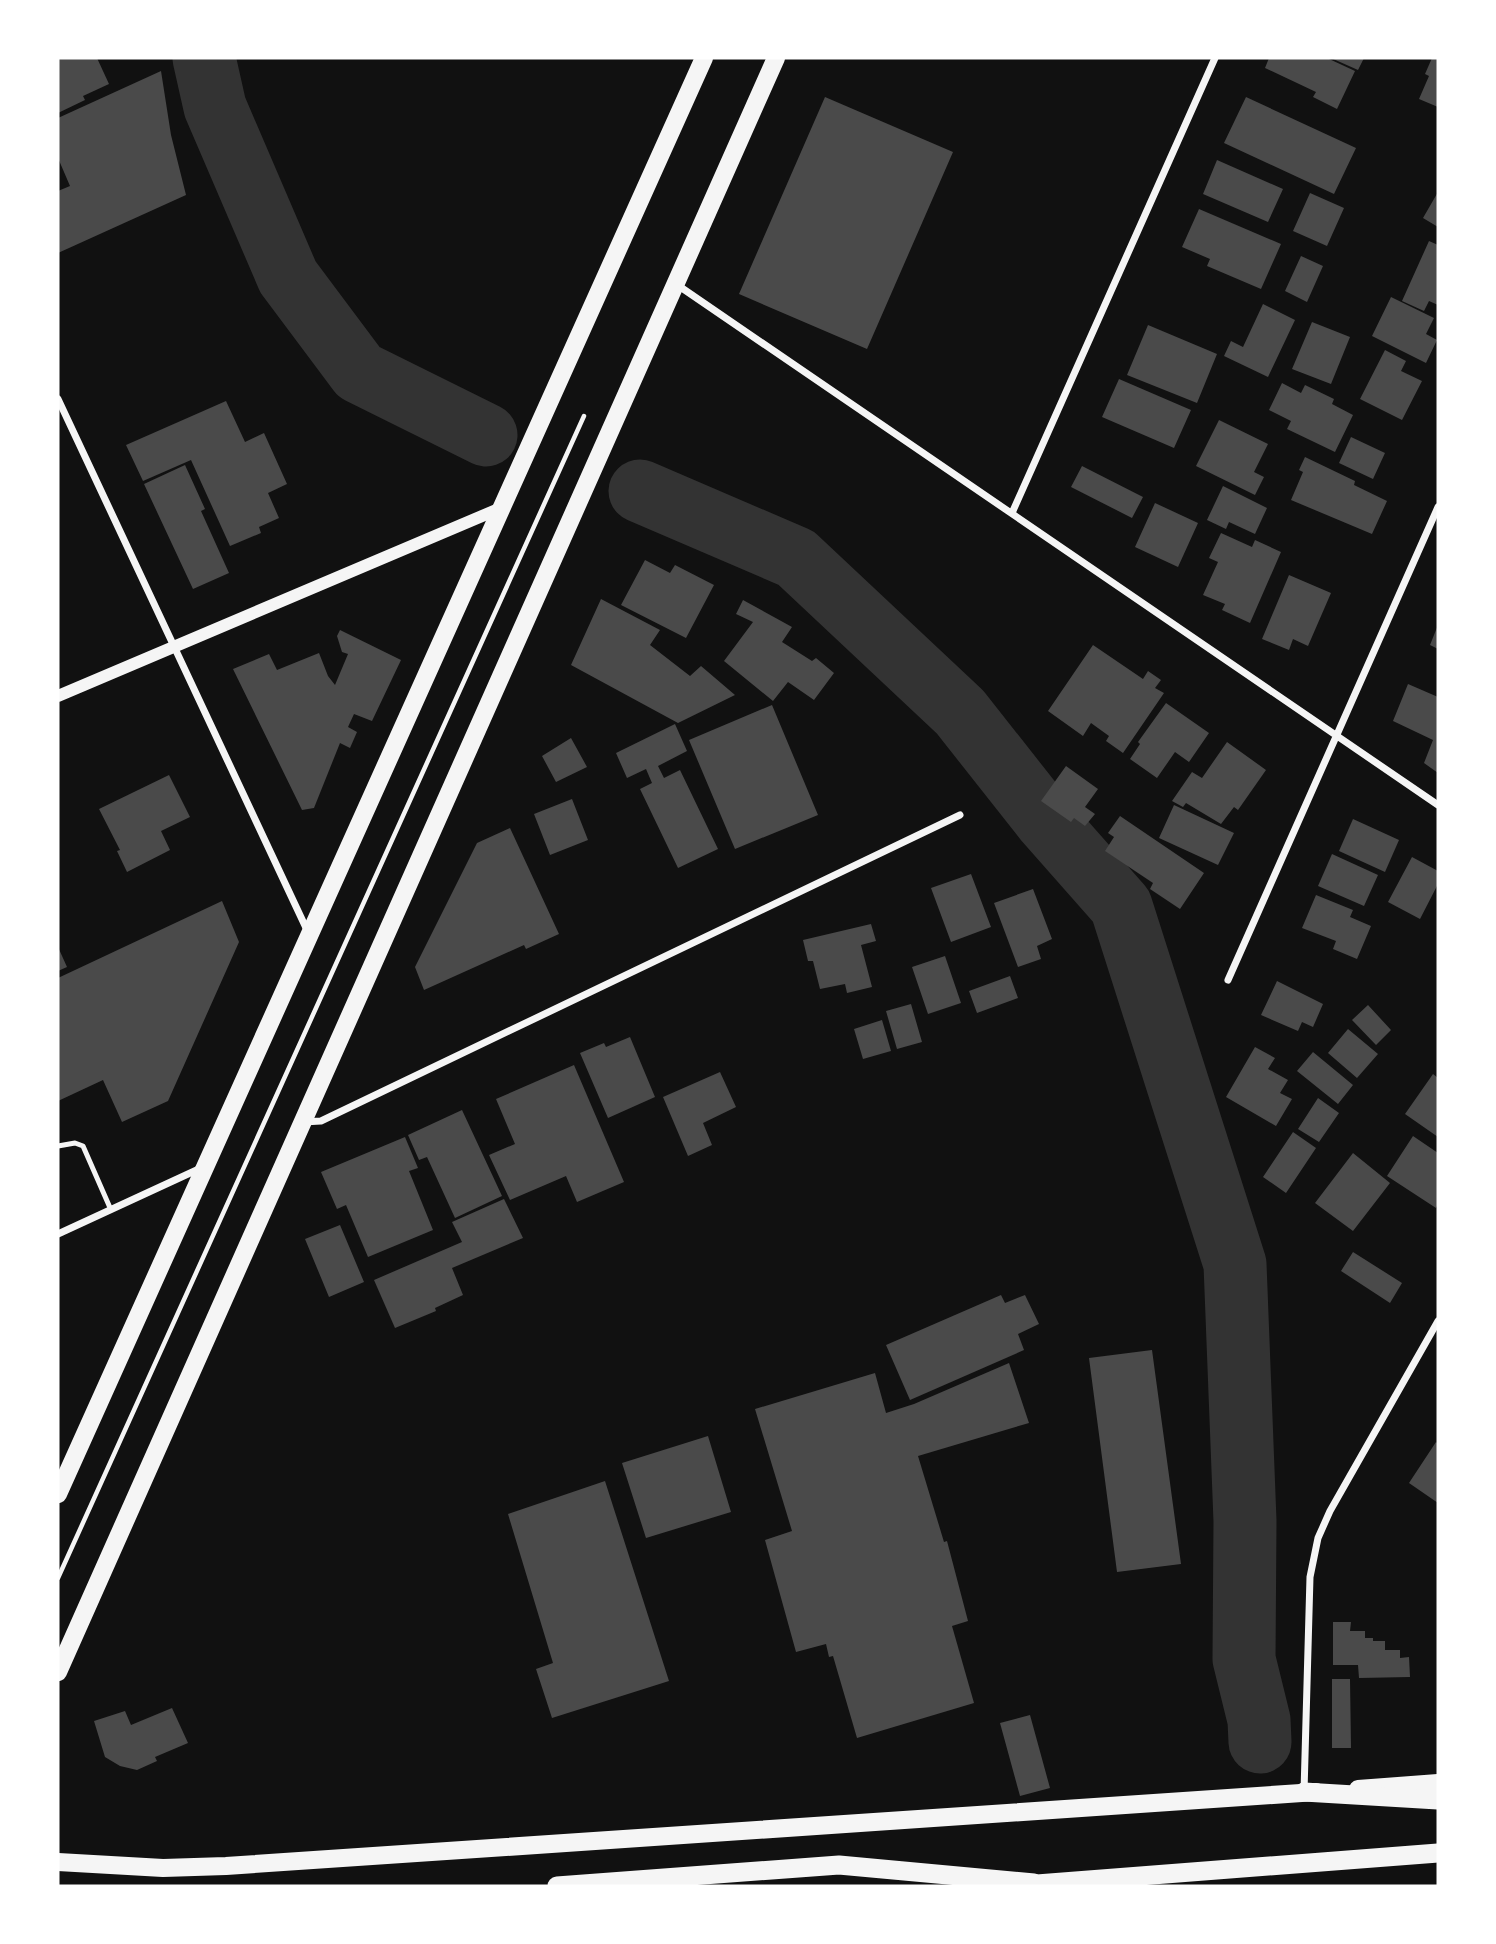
<svg xmlns="http://www.w3.org/2000/svg" width="1496" height="1944" font-family="'PT Sans Narrow',sans-serif">
  <style>
    .lines { fill: none; stroke-linecap: round; stroke-linejoin: round }
    .river { stroke: #333; stroke-width: 63 }
    .building { fill: #4a4a4a }
    .path { stroke: #f5f5f5; stroke-width: 4.5 }
    .service { stroke: #f5f5f5; stroke-width: 5 }
    .minor { stroke: #f5f5f5; stroke-width: 7 }
    .tertiary { stroke: #f5f5f5; stroke-width: 12 }
    .primary { stroke: #f5f5f5; stroke-width: 18 }
    .trunk { stroke: #f5f5f5; stroke-width: 19 }
  </style>
  <rect width="100%" height="100%" fill="#111"/>
  <g class="lines">
    <path class="river" d="M204,58L215,107L288,277L359,372L486,435
      M640,491L796,558L960,712L1046,821L1121,906L1235,1264L1245,1521L1244,1659L1259,1720L1260,1742"/>
  </g>
  <path class="building" d="M58,58H97L109,84L83,96L85,100L58,113Z
    M1269,58H1327L1355,71L1337,109L1313,97L1316,92L1265,68Z
    M1331,58H1364L1358,70Z
    M1432,58H1438V107L1419,99L1429,76L1425,74Z
    M161,71L171,135L186,195L58,253V191L70,186L58,158V118Z
    M825,97L953,152L867,349L739,294Z
    M1246,97L1356,148L1334,194L1224,143Z
    M1217,160L1283,189L1268,222L1203,194Z
    M1438,192V227L1423,218Z
    M1310,193L1344,208L1327,246L1293,231Z
    M1199,209L1281,244L1261,289L1207,266L1210,259L1182,247Z
    M1429,241L1438,245V305L1429,301L1424,311L1402,301Z
    M1301,256L1323,266L1307,302L1285,291Z
    M1391,297L1434,318L1426,334L1437,340L1426,363L1372,336Z
    M1263,304L1295,320L1268,377L1224,356L1231,341L1243,347Z
    M1312,322L1350,337L1331,384L1292,369Z
    M1148,325L1217,354L1197,403L1127,375Z
    M1385,350L1406,361L1401,371L1422,381L1402,420L1360,399Z
    M1119,379L1191,410L1174,448L1102,417Z
    M1282,383L1301,393L1305,385L1334,399L1332,404L1353,415L1335,452L1287,429L1291,421L1269,410Z
    M226,401L245,442L264,433L287,484L268,493L279,518L259,527L261,533L230,546L191,460L143,481L126,445Z
    M1219,420L1268,444L1254,472L1264,477L1255,495L1196,466Z
    M1351,437L1385,453L1373,479L1339,463Z
    M1305,457L1355,481L1354,485L1387,501L1372,534L1291,500L1303,472L1299,470Z
    M185,465L205,509L201,511L229,573L193,589L144,484Z
    M1082,466L1143,497L1132,518L1071,487Z
    M1223,486L1267,508L1255,534L1229,522L1226,529L1207,520Z
    M1155,503L1198,523L1178,567L1135,547Z
    M1221,533L1252,547L1255,540L1281,552L1250,623L1222,610L1225,604L1203,595L1218,562L1209,558Z
    M645,560L670,573L675,565L714,585L686,638L621,605Z
    M1289,575L1331,593L1308,646L1293,639L1289,650L1262,639Z
    M601,599L660,630L650,645L690,676L701,666L735,695L678,723L571,665Z
    M743,600L792,627L782,642L812,661L816,658L834,673L814,700L788,682L773,701L724,661L753,622L736,614Z
    M1438,625V649L1430,645Z
    M340,630L401,660L372,721L354,714L348,727L357,732L350,748L340,743L314,808L302,810L233,669L269,654L277,670L319,653L328,676L335,685L348,654L342,652L337,636Z
    M1093,645L1143,679L1148,671L1161,680L1155,688L1164,693L1123,753L1106,741L1109,736L1091,723L1083,736L1048,711Z
    M1408,684L1438,697V773L1424,763L1433,740L1393,721Z
    M1166,703L1209,733L1189,762L1175,752L1157,778L1130,759L1140,744L1138,742Z
    M772,705L818,815L735,849L689,740Z
    M675,724L687,751L658,766L664,778L680,770L718,849L678,868L640,789L652,783L646,769L627,778L616,753Z
    M571,738L587,767L556,782L542,756Z
    M1227,742L1266,770L1238,810L1234,807L1221,824L1186,803L1183,807L1172,801L1192,772L1202,778Z
    M1066,766L1098,789L1085,807L1095,814L1085,826L1074,818L1071,822L1041,801Z
    M169,775L190,817L161,831L170,850L127,872L117,851L120,850L99,809Z
    M572,799L588,840L550,855L534,814Z
    M1174,805L1234,833L1218,865L1159,838Z
    M1120,816L1204,873L1180,909L1150,889L1153,883L1105,851L1114,837L1108,833Z
    M1353,819L1399,840L1385,872L1339,851Z
    M510,828L559,934L526,949L524,945L424,990L415,967L477,843Z
    M1332,854L1378,875L1364,906L1318,886Z
    M1412,857L1438,871V884L1420,919L1388,902Z
    M971,874L991,927L951,942L931,888Z
    M1033,889L1052,939L1037,946L1041,959L1018,967L994,903Z
    M1316,895L1353,910L1350,917L1371,926L1357,959L1333,949L1336,941L1302,928Z
    M222,901L239,942L168,1101L122,1122L103,1080L58,1101V978Z
    M871,924L876,941L861,945L872,987L847,993L845,984L820,989L813,961H808L803,940Z
    M58,947L67,967L58,971Z
    M945,956L961,1003L928,1014L912,967Z
    M1010,976L1018,998L977,1013L969,991Z
    M1277,981L1323,1004L1313,1027L1302,1022L1298,1031L1261,1015Z
    M911,1004L922,1042L897,1049L886,1011Z
    M1368,1005L1391,1030L1376,1045L1352,1020Z
    M882,1020L891,1051L863,1059L854,1029Z
    M1348,1029L1378,1054L1357,1078L1328,1053Z
    M630,1037L655,1097L608,1118L580,1053L604,1043L606,1047Z
    M1255,1047L1275,1058L1268,1069L1288,1080L1280,1093L1292,1099L1276,1126L1226,1097Z
    M1313,1052L1353,1085L1338,1104L1297,1071Z
    M574,1065L624,1182L577,1202L566,1176L510,1200L489,1155L515,1144L496,1099Z
    M720,1072L736,1107L703,1123L712,1145L688,1156L663,1097Z
    M1433,1074L1438,1078V1137L1405,1114Z
    M1318,1098L1339,1113L1319,1142L1298,1129Z
    M462,1110L502,1196L455,1218L427,1157L419,1160L408,1135Z
    M1293,1132L1316,1148L1286,1193L1263,1177Z
    M1413,1136L1438,1153V1204L1436,1208L1387,1176Z
    M405,1137L418,1168L409,1171L433,1230L368,1257L346,1205L337,1209L321,1172Z
    M1353,1153L1390,1183L1353,1231L1315,1203Z
    M504,1199L523,1238L452,1268L463,1295L435,1308L436,1311L395,1328L374,1280L462,1242L452,1222Z
    M340,1225L364,1282L329,1297L305,1239Z
    M1353,1252L1402,1283L1390,1303L1341,1271Z
    M1001,1295L1005,1303L1025,1295L1039,1324L1018,1334L1024,1350L910,1400L886,1345Z
    M1152,1350L1181,1564L1117,1572L1089,1358Z
    M1009,1363L1029,1423L918,1456L944,1542L947,1541L968,1621L952,1626L974,1703L857,1738L833,1656L829,1657L826,1644L796,1652L765,1540L792,1531L755,1409L875,1373L886,1413L914,1404Z
    M708,1436L731,1512L646,1538L622,1463Z
    M1436,1442L1438,1444V1503L1409,1483Z
    M605,1481L669,1681L552,1718L536,1669L553,1663L508,1514Z
    M1333,1622H1351L1350,1631H1365V1638H1373V1641H1385V1650H1400V1658L1409,1657L1410,1677L1359,1678L1358,1665H1333Z
    M1332,1679H1350L1351,1748H1332Z
    M172,1708L188,1743L155,1757L157,1761L137,1770L120,1766L105,1757L94,1721L125,1711L131,1725Z
    M1030,1715L1050,1788L1020,1796L1000,1723Z"/>
  <g class="lines">
    <path class="path" d="M58,1578L584,416"/>
    <path class="service" d="M58,1146L75,1143L83,1146L111,1210"/>
    <path class="minor" d="M676,284L1438,805
      M58,399L307,930
      M1012,513L1215,58
      M1228,980L1438,507
      M303,1122L321,1121L960,815
      M58,1234L201,1168
      M1304,1792L1310,1577L1318,1538L1330,1511L1438,1321"/>
    <path class="tertiary" d="M58,696L501,508"/>
    <path class="primary" d="M58,1494L704,58
      M58,1672L776,58
      M1358,1789L1438,1783
      M58,1862L163,1868L226,1866L1316,1792"/>
    <path class="trunk" d="M1304,1792L1438,1800
      M1024,1885L1438,1853
      M557,1886L839,1865L1034,1883"/>
  </g>
  <rect width="1496" height="1944" fill="none" stroke="#ffffff" stroke-width="119"/>
</svg>
